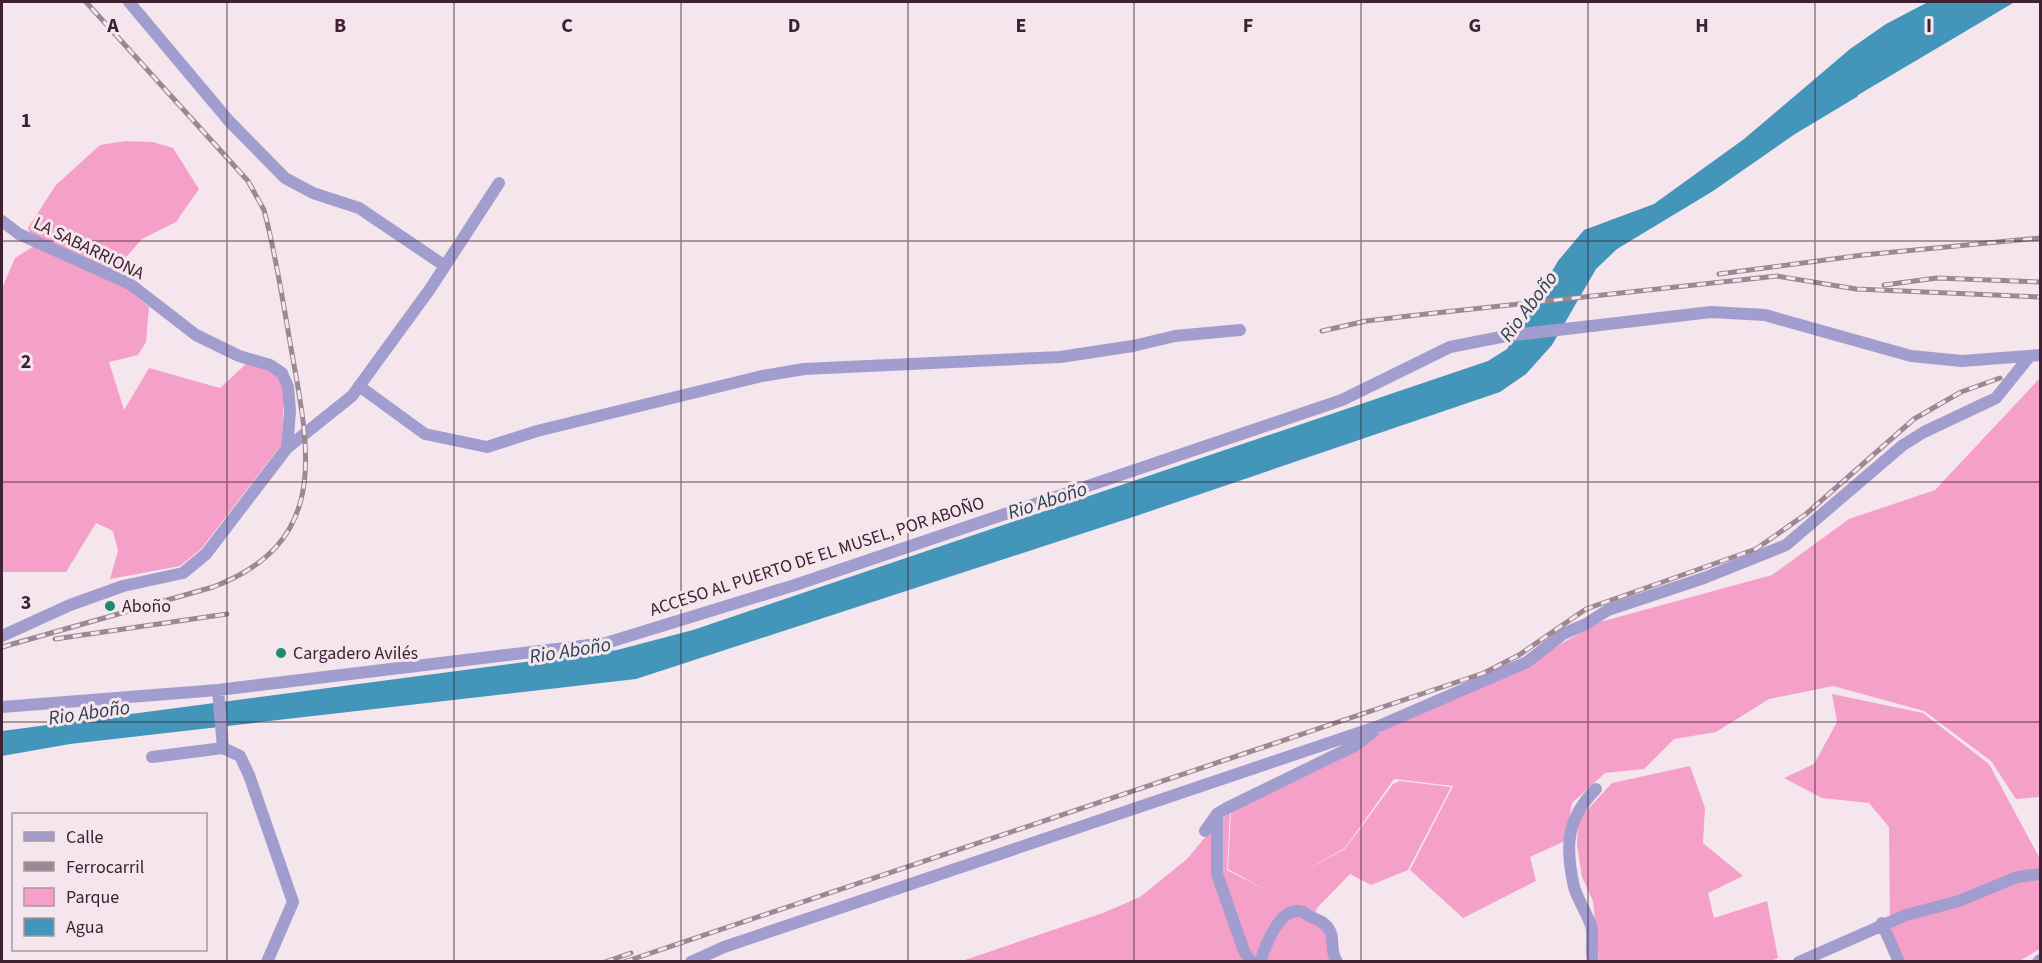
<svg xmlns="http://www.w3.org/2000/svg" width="2042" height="963" font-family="'Source Sans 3',sans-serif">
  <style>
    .green { fill: #f5a0c9 }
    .water { fill: #4396ba }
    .pier { fill: #f5e5ec }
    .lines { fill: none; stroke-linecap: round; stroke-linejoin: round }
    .minor { stroke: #a29dcf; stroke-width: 12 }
    .rail-casing { stroke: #9d8792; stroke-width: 5 }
    .rail { stroke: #f5e5ec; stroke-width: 3; stroke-dasharray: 9; stroke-linecap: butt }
    .grid { fill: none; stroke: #3f2231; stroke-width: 1.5; stroke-opacity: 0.55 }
    .poi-dot { fill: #1a8c6d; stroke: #f5e5ec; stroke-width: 2 }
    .labels { text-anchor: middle; stroke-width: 6; stroke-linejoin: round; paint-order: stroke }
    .street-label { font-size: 18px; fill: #3f2231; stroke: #f5e5ec }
    .poi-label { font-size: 18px; fill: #3f2231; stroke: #f5e5ec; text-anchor: start }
    .water-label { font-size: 20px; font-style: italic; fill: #2b4451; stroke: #f5e5ec }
    .grid-label { font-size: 20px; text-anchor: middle; font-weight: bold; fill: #3f2231; stroke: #f5e5ec; stroke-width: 6; stroke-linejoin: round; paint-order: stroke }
  </style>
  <rect width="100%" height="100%" fill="#f5e5ec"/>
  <path class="green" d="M125,141L153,142L173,148L199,189L176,222L142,239L113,272L30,234L28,228L56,185L100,145Z
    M34,246L126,288L149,307L146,342L138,355L109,362L124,410L149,368L220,388L247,363L268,368L280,377L284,388L282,444L201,549L180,566L110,579L118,551L113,531L96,523L66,572H2V288L15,258Z
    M2040,378V797L2016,799L1991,761L1924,711L1833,686L1769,699L1716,732L1674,739L1644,769L1605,773L1572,803L1565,841L1530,857L1536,881L1463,918L1410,870L1453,786L1394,779L1345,848L1295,876L1345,849L1393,784L1400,781L1451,787L1408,870L1371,885L1350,874L1317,908L1313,922L1329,934L1334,961L959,962L1103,913L1140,897L1187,859L1211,830L1230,812L1227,870L1268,891L1228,869L1231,812L1362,747L1384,729L1500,678L1600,622L1772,575L1849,519L1935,490Z
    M1832,694L1923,713L1989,764L2040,859V949L2019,961H1904L1890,930L1889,827L1869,803L1822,798L1784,778L1814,764L1837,722Z
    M1690,766L1705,808L1703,843L1743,876L1708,893L1714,918L1767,901L1778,958L1769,962L1599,961L1593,901L1582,877L1577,845L1578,820L1612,783Z"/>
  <path class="water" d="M1928,2H2015L1795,134L1713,191L1617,249L1596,269L1552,345L1526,374L1500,392L1133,517L636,679L70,744L2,756V731L617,650L693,630L1488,361L1507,349L1558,261L1584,230L1654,204L1744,139L1850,49L1886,24Z"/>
  <path class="pier" d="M2015,2L2017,4L2005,12L1858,98V95Z"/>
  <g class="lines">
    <path class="minor" d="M129,2L229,121L285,178L313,193L359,208L445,266
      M2,221L19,234L130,284L196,335L239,356L270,365L282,373L288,387L290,411L287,448
      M359,386L425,434L487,447L537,431L762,376L804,369L1060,357L1133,346L1175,336L1240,330
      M2,636L70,605L123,586L183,573L206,554L287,448L352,396L430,289L499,183
      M218,690L223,748
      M2,707L218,690L606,643L795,585L1342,400L1450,347L1506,336L1711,312L1765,315L1911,356L1962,361L2040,355
      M152,757L223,748L240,756L249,775L293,902L267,962
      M1217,814V874L1244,951L1251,962
      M1205,831L1217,814L1227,808L1356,745L1374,731
      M1882,923L1899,962
      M691,962L724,947L1379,726L1527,662L1563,634L1586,624L1608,610L1704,578L1786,545L1903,445L1924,432L1996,398L2029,357
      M1260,962C1265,947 1280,904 1303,912C1306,913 1308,916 1311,917C1319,920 1326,923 1330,931C1335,940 1329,949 1337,962
      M1593,962C1590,950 1594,936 1591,925C1586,912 1578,900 1574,887C1565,846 1566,819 1596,789
      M1799,962L1906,915L1959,901L2017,877L2040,874
      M2038,962L2040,960"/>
    <defs>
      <path id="rail" d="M1719,274L1863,255L2040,238
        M1884,285L1937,278L2040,282
        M1322,331L1366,321L1426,314L1777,276L1856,289L2040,297
        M55,639L227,614
        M2,647L213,587C332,542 309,449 291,348C283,302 276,255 264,210L248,181L86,2
        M605,962L631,953
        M624,962L1484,673L1519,655L1586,609L1756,549L1806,514L1914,419L1961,392L2000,378"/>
    </defs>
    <use href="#rail" class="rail-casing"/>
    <use href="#rail" class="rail"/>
  </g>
  <path class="grid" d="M227,2V962M454,2V962M681,2V962M908,2V962M1134,2V962M1361,2V962M1588,2V962M1815,2V962M2,241H2040M2,482H2040M2,722H2040"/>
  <g class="poi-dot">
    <circle cx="110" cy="606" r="6"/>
    <circle cx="281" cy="653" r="6"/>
  </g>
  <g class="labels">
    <g class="street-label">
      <text transform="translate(89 248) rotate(26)" y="6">LA SABARRIONA</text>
      <text transform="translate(817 556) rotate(-18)" y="6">ACCESO AL PUERTO DE EL MUSEL, POR ABOÑO</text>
    </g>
    <g class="poi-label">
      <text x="122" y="612">Aboño</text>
      <text x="293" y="659">Cargadero Avilés</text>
    </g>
    <g class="water-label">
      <text transform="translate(1528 306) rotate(-53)" y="7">Rio Aboño</text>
      <text transform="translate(1047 500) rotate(-18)" y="7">Rio Aboño</text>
      <text transform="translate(570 650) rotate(-9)" y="7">Rio Aboño</text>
      <text transform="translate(89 712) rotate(-8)" y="7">Rio Aboño</text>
    </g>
  </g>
  <g class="grid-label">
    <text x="113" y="32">A</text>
    <text x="340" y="32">B</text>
    <text x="567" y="32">C</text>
    <text x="794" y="32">D</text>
    <text x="1021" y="32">E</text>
    <text x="1248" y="32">F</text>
    <text x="1475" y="32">G</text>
    <text x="1702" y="32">H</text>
    <text x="1929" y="32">I</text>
    <text x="26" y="127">1</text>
    <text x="26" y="368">2</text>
    <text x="26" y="609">3</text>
  </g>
  <rect width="2042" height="963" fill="none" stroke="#3f2231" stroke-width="6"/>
  <rect x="12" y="813" width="195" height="138" fill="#f5e5ec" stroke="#ac97a1" stroke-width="1.5"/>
  <rect x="24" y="832" width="30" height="9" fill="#a29dcf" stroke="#ac97a1" stroke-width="1.5"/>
  <text x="66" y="843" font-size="18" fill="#3f2231">Calle</text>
  <rect x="24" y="862" width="30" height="9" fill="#9d8792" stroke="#ac97a1" stroke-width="1.5"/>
  <text x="66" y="873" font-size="18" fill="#3f2231">Ferrocarril</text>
  <rect x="24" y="888" width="30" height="18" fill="#f5a0c9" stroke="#ac97a1" stroke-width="1.5"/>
  <text x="66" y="903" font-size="18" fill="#3f2231">Parque</text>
  <rect x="24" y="918" width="30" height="18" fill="#4396ba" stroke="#ac97a1" stroke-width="1.5"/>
  <text x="66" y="933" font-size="18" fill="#3f2231">Agua</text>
</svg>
